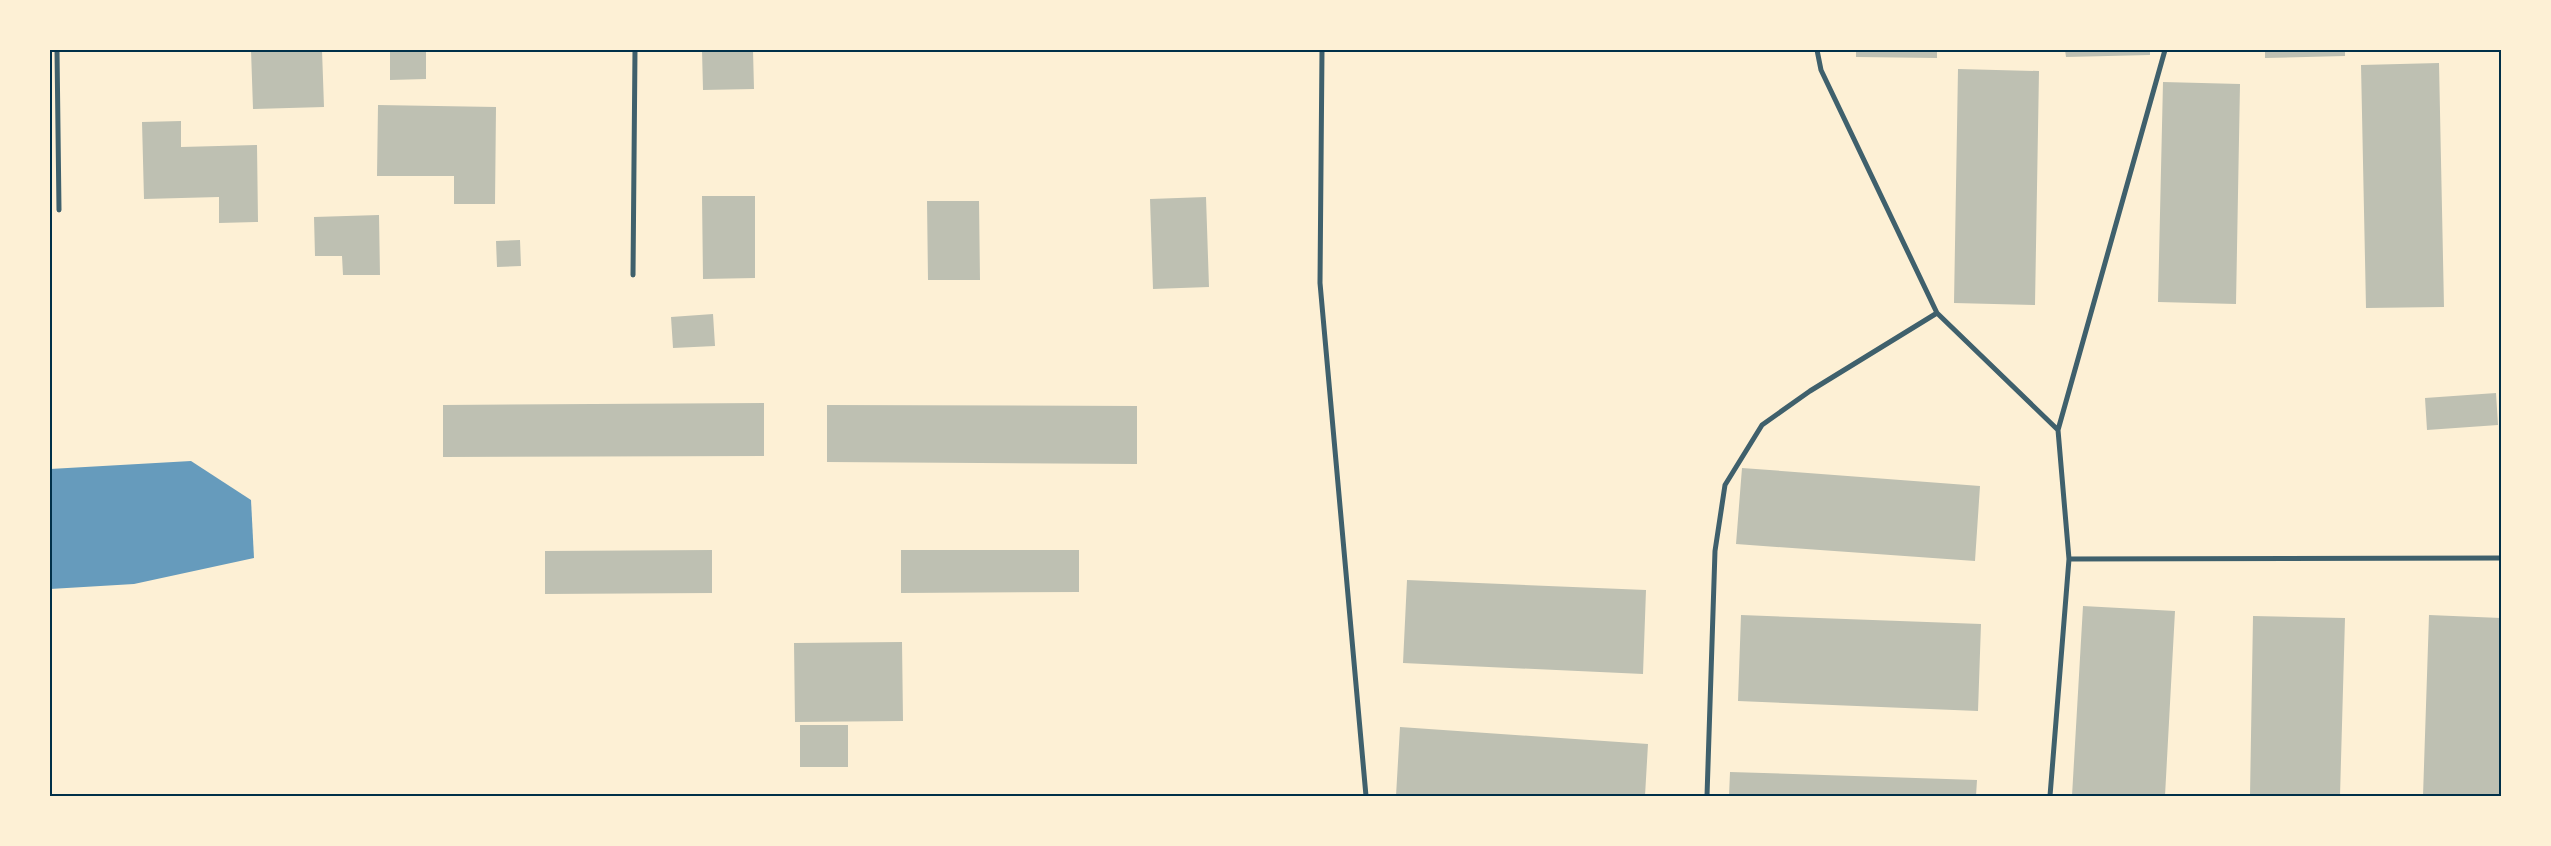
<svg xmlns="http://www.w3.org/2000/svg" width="2551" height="846" font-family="Overpass,sans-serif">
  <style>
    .water { fill: #669bbc }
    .building { fill: #bec0b2 }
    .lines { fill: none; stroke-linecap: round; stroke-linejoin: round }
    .minor { stroke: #3f606c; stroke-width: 5 }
    .neatline { fill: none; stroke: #003049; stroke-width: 2 }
  </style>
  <rect width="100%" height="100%" fill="#fdf0d5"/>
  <path class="water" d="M191,461L251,500L254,558L134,584L50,589V469Z"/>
  <path class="building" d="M251,50H322L324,107L253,109Z
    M390,50H426V79L390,80Z
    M702,50H753L754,89L703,90Z
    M1856,50H1937V58L1856,57Z
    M2065,50H2150V55L2066,57Z
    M2265,50H2345V56L2265,58Z
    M2439,63L2444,307L2366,308L2361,65Z
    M1958,69L2039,71L2035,305L1954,303Z
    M2163,82L2240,84L2236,304L2158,302Z
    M378,105L496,107L495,204H454V176H377Z
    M181,121V147L257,145L258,222L219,223V197L144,199L142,122Z
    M702,196H755V278L703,279Z
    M1206,197L1209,287L1153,289L1150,199Z
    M927,201H979L980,280H928Z
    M379,215L380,275H343L342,256H315L314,217Z
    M520,240L521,266L497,267L496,241Z
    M713,314L715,346L673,348L671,317Z
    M2496,393L2498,425L2427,430L2425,398Z
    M764,403V456L443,457V405Z
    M827,405L1137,406V464L827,462Z
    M1742,468L1980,486L1975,561L1736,544Z
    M712,550V593L545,594V551Z
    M901,550H1079V592L901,593Z
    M1407,580L1646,590L1643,674L1403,663Z
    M2083,606L2175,611L2165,796H2072Z
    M1741,615L1981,624L1978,711L1738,701Z
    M2429,615L2501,618V796H2423Z
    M2253,616L2345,618L2340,796H2250Z
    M902,642L903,721L795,722L794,643Z
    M800,725H848V767H800Z
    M1400,727L1648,744L1645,796H1396Z
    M1730,772L1977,780L1976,796H1729Z"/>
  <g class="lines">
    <path class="minor" d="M57,50L59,210
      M1322,50L1320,283L1366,796
      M1817,50L1821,70L1937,313L2058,430L2069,559L2050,796
      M633,275L635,50
      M2058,430L2165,50
      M2069,559L2501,558
      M1707,796L1715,551L1725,485L1762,425L1810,391L1937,313"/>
  </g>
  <rect width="2551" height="846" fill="none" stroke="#fdf0d5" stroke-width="102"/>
  <rect x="51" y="51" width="2449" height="744" class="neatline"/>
</svg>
